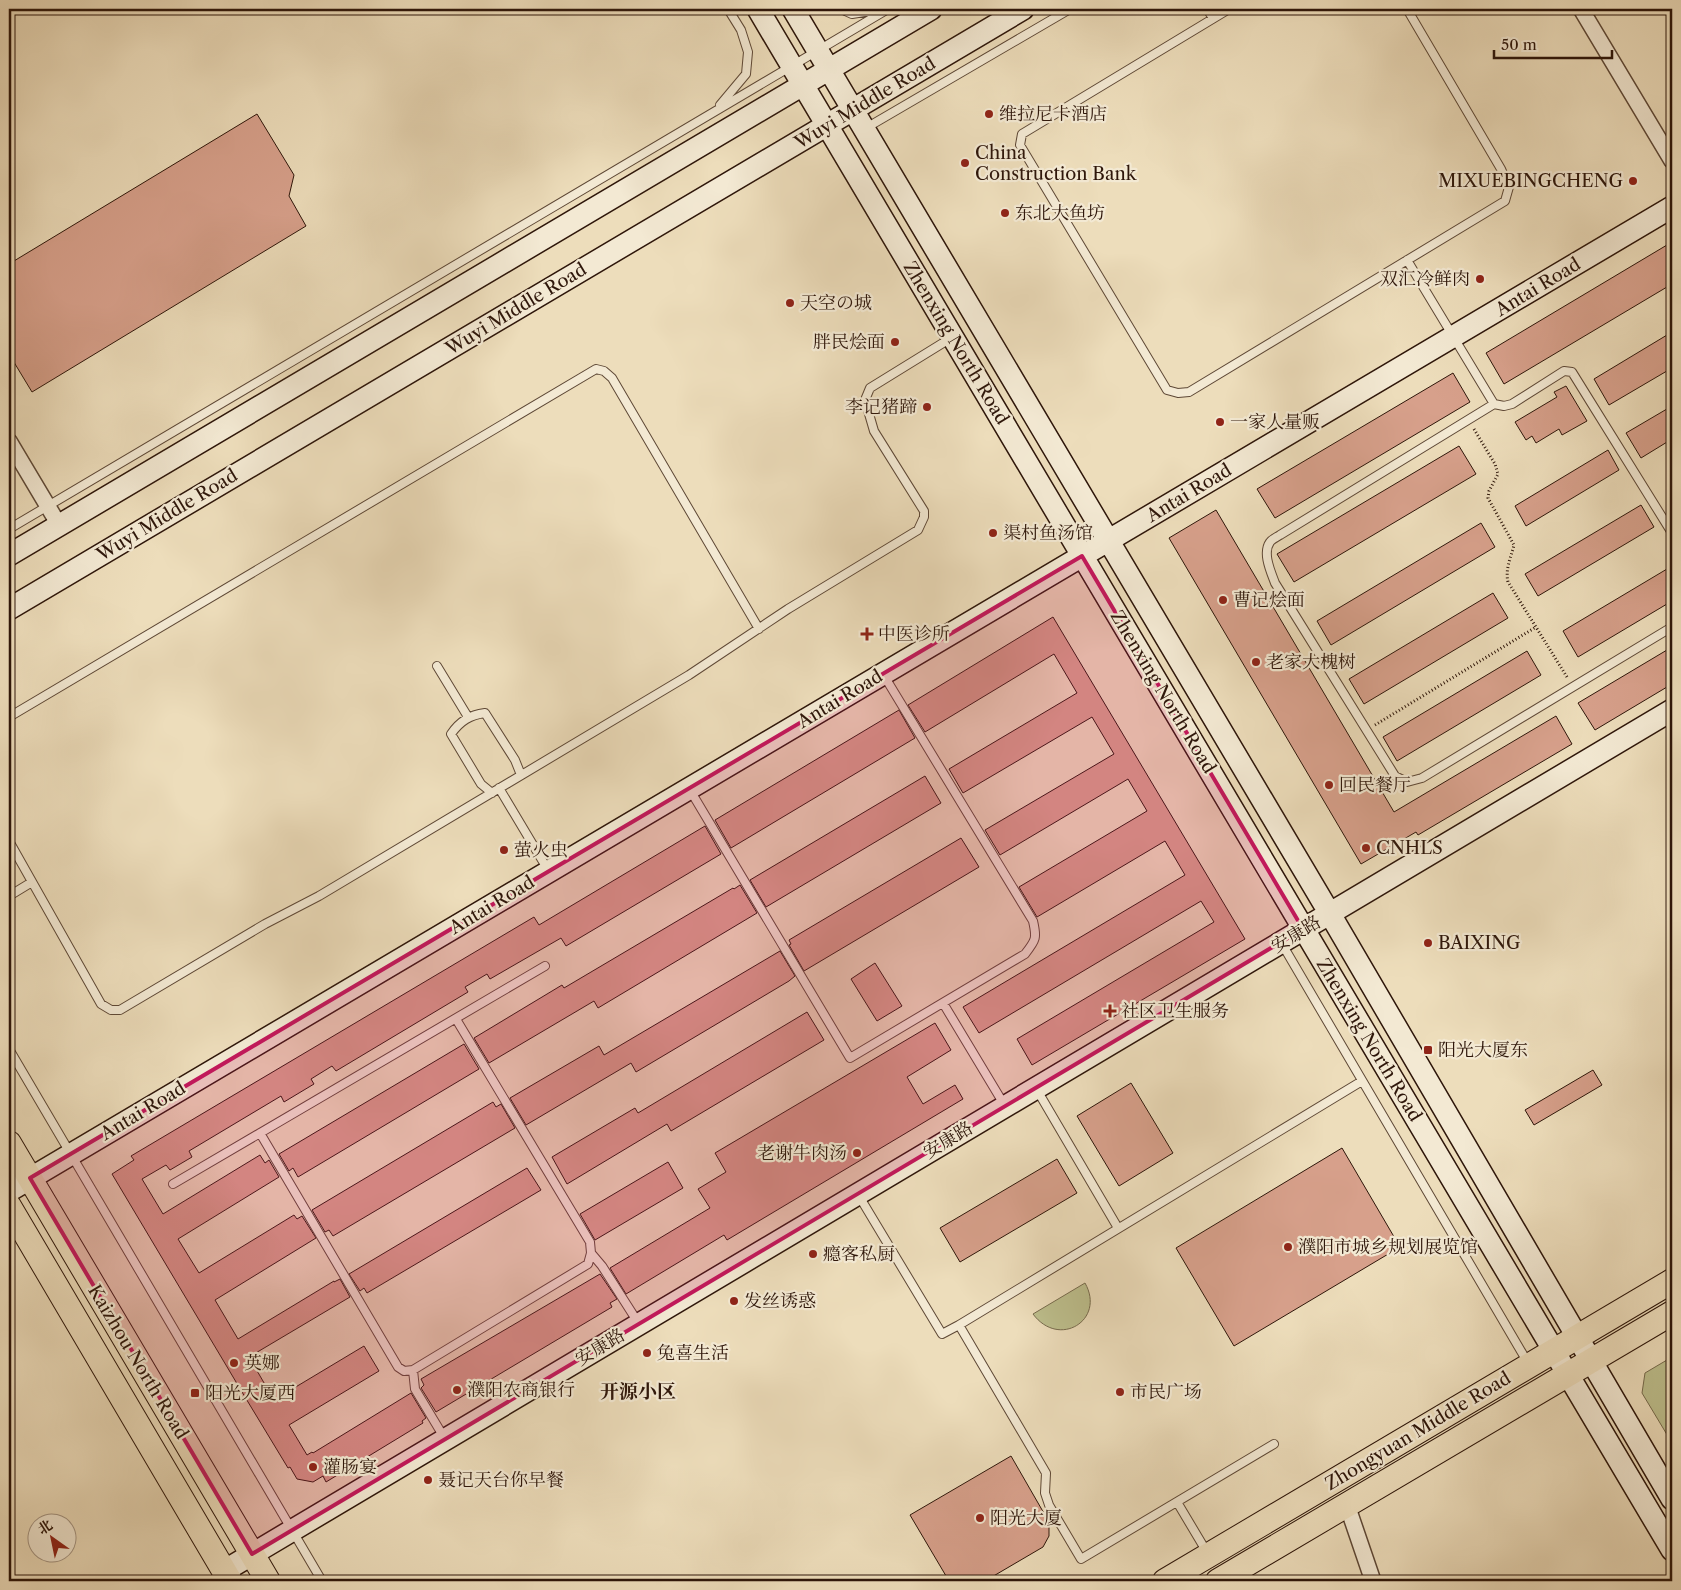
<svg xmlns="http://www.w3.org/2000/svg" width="1681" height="1590" font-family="'Libre Caslon Text','Noto Serif SC','Noto Serif JP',serif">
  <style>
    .green { fill: #bdbf8d; stroke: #766a4c }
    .building { fill: #d7a08b; stroke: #2e160a }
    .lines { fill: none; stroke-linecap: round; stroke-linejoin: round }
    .lane-casing { stroke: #5e4836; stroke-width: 10 }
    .street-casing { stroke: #5e4836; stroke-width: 18 }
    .secondary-casing { stroke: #2e160a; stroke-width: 24 }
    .primary-casing { stroke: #2e160a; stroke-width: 26 }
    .path { stroke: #2e160a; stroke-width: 3; stroke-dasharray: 1 2.5; stroke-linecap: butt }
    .lane { stroke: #f3e9d3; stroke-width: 8 }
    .street { stroke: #f3e9d3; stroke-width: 15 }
    .secondary { stroke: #f3e9d3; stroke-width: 21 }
    .primary { stroke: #edddbb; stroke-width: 24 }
    .marked { fill: #c2185b; fill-opacity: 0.2; stroke: #c2185b; stroke-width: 4; stroke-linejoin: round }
    .poi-dot { fill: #8f2418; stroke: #f3e9d3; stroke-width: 2 }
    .labels { text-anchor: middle; stroke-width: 4.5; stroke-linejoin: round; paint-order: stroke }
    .street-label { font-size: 18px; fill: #2e160a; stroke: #f3e9d3 }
    .poi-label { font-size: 18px; fill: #2e160a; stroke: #f3e9d3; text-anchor: start }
    .neighbourhood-label { font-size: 19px; font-weight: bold; fill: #2e160a; stroke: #f3e9d3 }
  </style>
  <rect width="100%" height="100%" fill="#edddbb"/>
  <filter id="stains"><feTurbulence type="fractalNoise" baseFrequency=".004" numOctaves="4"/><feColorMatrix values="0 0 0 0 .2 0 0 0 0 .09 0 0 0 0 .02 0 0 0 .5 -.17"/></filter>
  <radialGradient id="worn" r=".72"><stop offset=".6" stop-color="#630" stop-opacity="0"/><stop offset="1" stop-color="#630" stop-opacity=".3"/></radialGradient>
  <path class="green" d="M1085,1283C1106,1320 1059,1349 1033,1314Z
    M1672,1357V1443L1642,1393L1645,1373Z"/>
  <path class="building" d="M257,114L294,175L289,196L306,226L32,392L9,354V264Z
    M1672,242V284L1504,384L1486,353Z
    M1672,332V368L1609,405L1594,379Z
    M1453,373L1470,402L1275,518L1257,489Z
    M1566,386L1587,421L1562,435L1559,429L1536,443L1532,436L1526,440L1515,422L1557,397L1554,392Z
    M1672,406V439L1641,458L1626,433Z
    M1459,446L1476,474L1294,582L1277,554Z
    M1608,450L1619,470L1526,526L1515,506Z
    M1641,505L1654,527L1538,596L1525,574Z
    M1216,510L1394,812L1556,716L1572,744L1418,835L1416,832L1361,864L1169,538Z
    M1481,523L1495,547L1331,645L1317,621Z
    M1672,566V601L1578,657L1563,631Z
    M1493,593L1508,618L1364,704L1349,679Z
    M1053,617L1245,939L1032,1065L1017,1039L1214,922L1201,901L979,1033L963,1007L1185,875L1165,841L1037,917L1019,887L1147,811L1128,779L1000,855L985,830L1114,754L1092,717L963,793L949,769L1077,693L1054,654L925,732L908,705Z
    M1672,647V684L1595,730L1578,703Z
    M1527,651L1541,675L1397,761L1383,737Z
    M899,710L915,738L731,848L715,820Z
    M925,776L941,803L766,907L750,880Z
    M705,826L721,854L566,946L561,938L490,979L487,974L465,987L468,992L336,1071L332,1066L311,1079L314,1084L284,1102L281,1096L189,1151L192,1157L170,1170L166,1165L142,1179L163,1214L260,1155L265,1163L269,1160L279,1177L178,1239L199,1273L294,1215L297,1219L302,1216L316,1238L215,1300L238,1339L334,1281V1282L340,1279L350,1297L249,1357L274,1400L364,1346L379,1371L289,1425L307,1455L312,1452L313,1453L411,1393L426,1418L422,1421L423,1423L326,1482L323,1476L313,1482L297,1479L290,1467L288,1468L245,1397L112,1174L134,1160L131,1156L534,917L539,925Z
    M961,838L979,867L804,971L789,945L791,944L789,940Z
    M740,885L757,913L598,1008L594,1001L489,1063L474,1038L562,985L564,988L733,888L734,889Z
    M780,951L795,976L789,981L636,1072L631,1063L526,1125L510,1098L599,1046L604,1055Z
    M875,963L902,1006L877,1021L851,979Z
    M807,1012L824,1040L671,1131L667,1124L567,1184L552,1157L635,1108L638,1113Z
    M935,1023L951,1050L907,1077L923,1104L955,1085L963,1099L727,1240L724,1235L626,1294L610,1268L710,1208L698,1189L726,1172L715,1153Z
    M464,1044L479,1069L298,1177L293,1168L289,1171L279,1154Z
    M1593,1070L1602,1085L1534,1125L1525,1110Z
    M1131,1083L1173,1153L1119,1186L1077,1116Z
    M493,1102L496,1107L501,1104L515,1128L333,1236L329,1230L325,1232L312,1210Z
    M1342,1148L1400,1247L1234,1346L1176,1248Z
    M1057,1159L1077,1193L960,1262L940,1228Z
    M668,1162L683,1188L595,1240L580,1214Z
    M527,1168L541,1190L367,1293L364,1288L360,1291L349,1274Z
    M600,1274L617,1299L610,1303L612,1307L436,1412L421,1388L424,1385L421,1379Z
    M1011,1456L1049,1522V1536L1043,1547L985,1581H949L910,1515Z"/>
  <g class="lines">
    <defs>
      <path id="lane" d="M841,9L852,14L883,9
        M1207,9L1213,18
        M1229,9L1022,134L1020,145L1167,390L1178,393L1189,392L1505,201L1509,187L1501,169L1407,9
        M720,105L746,74L748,52L741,30L728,9
        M866,128L1070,9
        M1407,260L1494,404
        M9,529L888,9
        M1672,533L1572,372L1564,371L1512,404L1504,406L1494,404L1280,535C1277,537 1272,539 1270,542C1262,553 1271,572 1275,583L1395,776L1407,782L1422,778L1672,627
        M437,666L468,717
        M9,717L596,369L604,371L612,378L759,629
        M499,788L548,870
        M690,790L850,1058L1025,954C1036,940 1037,938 1033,921L883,674
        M492,793L481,784L451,734C460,721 470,715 485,713L515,760L521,775
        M9,841L101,1004L111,1010H120L265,924L319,896L689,675L788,609L918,530L924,517V511L874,431L865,400L870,388L951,338
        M9,896L32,882
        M1282,944L1528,1363
        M943,1003L1005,1106
        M9,1049L322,1581
        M1037,1090L1118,1228
        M260,1133L398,1367L404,1371L413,1370L588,1264L591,1253L590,1242L456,1019
        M173,1184L545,966
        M859,1196L942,1334L959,1325L1046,1473L1045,1493L1049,1505L1081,1559L1274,1444
        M591,1253L602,1266L639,1324
        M959,1325L1362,1081
        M413,1370L415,1389L445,1439
        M1177,1502L1208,1554"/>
      <path id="street" d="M1581,9L1672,161
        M9,441L59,525
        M1347,1505L1373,1581"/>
      <path id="secondary" d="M758,9L1672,1550
        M793,9L1330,914L1672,1499
        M9,555L931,9
        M9,609L1023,9
        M9,1191L1672,207
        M224,1571L1672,710"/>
      <path id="primary" d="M9,1143L268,1581
        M9,1206L230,1581
        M1165,1581L1672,1281
        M1218,1581L1672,1313"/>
    </defs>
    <use href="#lane" class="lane-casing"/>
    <use href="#street" class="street-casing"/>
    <use href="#secondary" class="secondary-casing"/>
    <use href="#primary" class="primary-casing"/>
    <path class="path" d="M1474,429L1495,464L1498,474L1489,491L1488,498L1514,545C1511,557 1505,569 1508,582L1567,677
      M1375,725L1536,627"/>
    <use href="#lane" class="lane"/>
    <use href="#street" class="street"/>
    <use href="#secondary" class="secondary"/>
    <use href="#primary" class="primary"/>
  </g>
  <path class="marked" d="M1082,556L1303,929L252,1554L30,1178Z"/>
  <g class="poi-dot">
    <circle cx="989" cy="114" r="5"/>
    <circle cx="965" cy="163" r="5"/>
    <circle cx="1633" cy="181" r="5"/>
    <circle cx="1005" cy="213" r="5"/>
    <circle cx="1480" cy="279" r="5"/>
    <circle cx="790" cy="303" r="5"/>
    <circle cx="895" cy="342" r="5"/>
    <circle cx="927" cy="407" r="5"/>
    <circle cx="1220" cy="422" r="5"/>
    <circle cx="993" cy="533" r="5"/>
    <circle cx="1223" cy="600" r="5"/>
    <path d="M864.5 626.5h5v5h5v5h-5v5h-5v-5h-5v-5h5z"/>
    <circle cx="1256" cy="662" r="5"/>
    <circle cx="1329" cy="785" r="5"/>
    <circle cx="1366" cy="848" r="5"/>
    <circle cx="504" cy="850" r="5"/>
    <circle cx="1428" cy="943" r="5"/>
    <path d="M1107.5 1003.5h5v5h5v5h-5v5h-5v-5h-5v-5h5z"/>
    <rect x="1423" y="1045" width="10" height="10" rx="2.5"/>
    <circle cx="857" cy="1153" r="5"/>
    <circle cx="1288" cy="1247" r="5"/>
    <circle cx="813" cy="1254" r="5"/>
    <circle cx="734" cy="1301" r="5"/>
    <circle cx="647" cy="1353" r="5"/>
    <circle cx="234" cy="1363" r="5"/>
    <circle cx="457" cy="1390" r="5"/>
    <circle cx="1120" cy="1392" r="5"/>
    <rect x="190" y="1388" width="10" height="10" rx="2.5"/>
    <circle cx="313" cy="1467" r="5"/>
    <circle cx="428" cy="1480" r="5"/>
    <circle cx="980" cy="1518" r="5"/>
  </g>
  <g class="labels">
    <g class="street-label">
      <text transform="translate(865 103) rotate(-31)" y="6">Wuyi Middle Road</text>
      <text transform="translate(1538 287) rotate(-31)" y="6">Antai Road</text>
      <text transform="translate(516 309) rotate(-31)" y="6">Wuyi Middle Road</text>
      <text transform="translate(956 343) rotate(59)" y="6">Zhenxing North Road</text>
      <text transform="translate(1189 493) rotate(-31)" y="6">Antai Road</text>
      <text transform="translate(167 515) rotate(-31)" y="6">Wuyi Middle Road</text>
      <text transform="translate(1163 692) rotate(59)" y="6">Zhenxing North Road</text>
      <text transform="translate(840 699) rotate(-31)" y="6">Antai Road</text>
      <text transform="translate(492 905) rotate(-31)" y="6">Antai Road</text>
      <text transform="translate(1296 934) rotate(-31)" y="6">安康路</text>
      <text transform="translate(1369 1040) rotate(59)" y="6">Zhenxing North Road</text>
      <text transform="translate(143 1111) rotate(-31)" y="6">Antai Road</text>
      <text transform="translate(948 1140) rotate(-31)" y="6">安康路</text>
      <text transform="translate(600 1347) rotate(-31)" y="6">安康路</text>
      <text transform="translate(138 1362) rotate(59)" y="6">Kaizhou North Road</text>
      <text transform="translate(1418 1431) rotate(-31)" y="6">Zhongyuan Middle Road</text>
    </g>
    <g class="poi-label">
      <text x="999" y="120">维拉尼卡酒店</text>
      <text x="975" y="159">China<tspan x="975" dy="21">Construction Bank</tspan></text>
      <text x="1623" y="187" text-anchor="end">MIXUEBINGCHENG</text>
      <text x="1015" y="219">东北大鱼坊</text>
      <text x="1470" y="285" text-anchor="end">双汇冷鲜肉</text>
      <text x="800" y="309">天空の城</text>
      <text x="885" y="348" text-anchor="end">胖民烩面</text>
      <text x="917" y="413" text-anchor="end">李记猪蹄</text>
      <text x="1230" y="428">一家人量贩</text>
      <text x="1003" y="539">渠村鱼汤馆</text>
      <text x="1233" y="606">曹记烩面</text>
      <text x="878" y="640">中医诊所</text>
      <text x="1266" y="668">老家大槐树</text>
      <text x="1339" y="791">回民餐厅</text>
      <text x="1376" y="854">CNHLS</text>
      <text x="514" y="856">萤火虫</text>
      <text x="1438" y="949">BAIXING</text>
      <text x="1121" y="1017">社区卫生服务</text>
      <text x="1438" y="1056">阳光大厦东</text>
      <text x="847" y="1159" text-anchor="end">老谢牛肉汤</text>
      <text x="1298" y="1253">濮阳市城乡规划展览馆</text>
      <text x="823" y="1260">瘾客私厨</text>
      <text x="744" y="1307">发丝诱惑</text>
      <text x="657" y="1359">兔喜生活</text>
      <text x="244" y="1369">英娜</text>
      <text x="467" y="1396">濮阳农商银行</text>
      <text x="1130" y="1398">市民广场</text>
      <text x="205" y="1399">阳光大厦西</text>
      <text x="323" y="1473">灌肠宴</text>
      <text x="438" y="1486">聂记天台你早餐</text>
      <text x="990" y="1524">阳光大厦</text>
    </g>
    <g class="neighbourhood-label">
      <text x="638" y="1398">开源小区</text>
    </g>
  </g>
  <rect width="1681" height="1590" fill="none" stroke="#edddbb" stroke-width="30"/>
  <rect x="10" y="10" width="1661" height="1570" fill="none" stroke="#2e160a" stroke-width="2.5"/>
  <rect x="15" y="15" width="1651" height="1560" fill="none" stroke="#2e160a"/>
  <g transform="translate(52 1538) rotate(327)"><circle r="24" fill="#f3e9d3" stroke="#a49583"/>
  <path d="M0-4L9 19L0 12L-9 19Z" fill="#8f2418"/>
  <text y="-8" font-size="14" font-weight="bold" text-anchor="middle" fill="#2e160a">北</text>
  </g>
  <path d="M1494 50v8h118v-8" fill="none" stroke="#2e160a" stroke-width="2.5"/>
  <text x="1501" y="50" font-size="15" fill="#2e160a" stroke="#f3e9d3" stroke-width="4" paint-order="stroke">50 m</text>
  <rect width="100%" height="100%" filter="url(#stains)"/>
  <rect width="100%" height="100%" fill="url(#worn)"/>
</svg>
